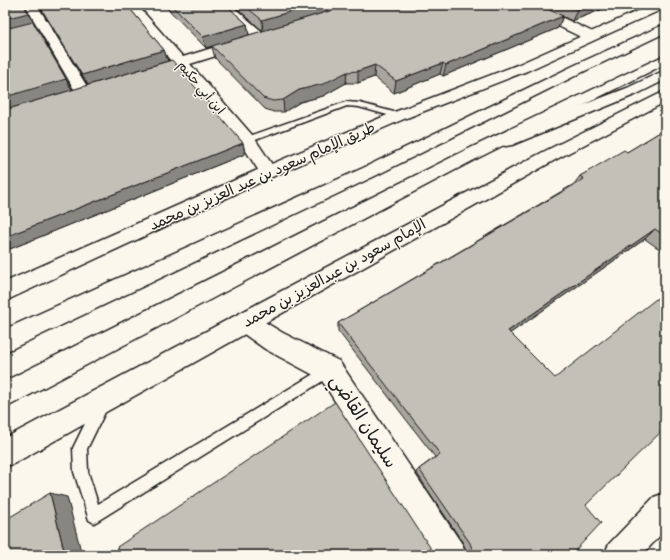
<svg xmlns="http://www.w3.org/2000/svg" width="670" height="560" font-family="'Gochi Hand','Playpen Sans Arabic',sans-serif">
  <style>
    .lines { fill: none; stroke-linecap: round; stroke-linejoin: round }
    .lane-casing { stroke: #1c1c1c; stroke-width: 3 }
    .street-casing { stroke: #1c1c1c; stroke-width: 3 }
    .secondary-casing { stroke: #1c1c1c; stroke-width: 3 }
    .primary-casing { stroke: #1c1c1c; stroke-width: 3 }
    .lane { fill: #fbf7ec; fill-rule: evenodd }
    .street { fill: #fbf7ec; fill-rule: evenodd }
    .secondary { fill: #fbf7ec; fill-rule: evenodd }
    .primary { fill: #fbf7ec; fill-rule: evenodd }
    .wall { fill: #a8a59e; stroke: #1c1c1c }
    .shaded-wall { fill: #888681; stroke: #1c1c1c }
    .building { fill: #c3c0b8; stroke: #1c1c1c }
    .labels { text-anchor: middle; stroke-width: 3; stroke-linejoin: round; paint-order: stroke }
    .far-street-label { font-size: 13px; fill: #1c1c1c; stroke: #fbf7ec }
    .street-label { font-size: 15px; fill: #1c1c1c; stroke: #fbf7ec }
    .near-street-label { font-size: 18px; fill: #1c1c1c; stroke: #fbf7ec }
  </style>
  <rect width="100%" height="100%" fill="#fbf7ec"/>
  <filter id="ink" filterUnits="userSpaceOnUse"><feTurbulence type="fractalNoise" baseFrequency=".025" numOctaves="2"/><feDisplacementMap in="SourceGraphic" scale="8" xChannelSelector="R" yChannelSelector="G"/><feConvolveMatrix kernelMatrix="1 2 1 2 8 2 1 2 1" color-interpolation-filters="sRGB"/></filter>
  <g filter="url(#ink)">
    <g class="lines">
      <defs>
        <path id="lane" d="M346,102L360,103L401,114L402,116L398,118L359,107L347,106L250,142L247,143L243,140L244,138Z
          M330,364L334,366L336,370L334,374L99,520L94,523L89,520L74,472L73,448L97,399L102,397L107,399L109,404L87,449L88,472L98,504Z"/>
        <path id="street" d="M25,5H37L91,93L88,96L83,98L78,96Z
          M125,5H137L183,57L238,40H248L250,43L248,46L190,64L253,136L277,172L274,176L268,178L262,176L241,143L178,68L147,77L142,76L140,73L142,70L171,61Z
          M218,5H231L266,35L268,38L266,41H256Z
          M519,5H535L595,33L597,36L595,39H585L521,8Z
          M245,312L253,315L283,333L339,361L462,544L467,555H432L321,379L265,349L237,329L233,322L237,315Z
          M665,493V530L642,555H604L609,544L654,497Z"/>
        <path id="secondary" d="M651,5H665V8L527,71L404,119L274,176L5,301V282L262,168L392,113L517,65Z
          M665,70V80L637,94L512,145L506,146L500,145L498,141L500,137L627,88Z
          M665,91V102L555,160L15,463L5,467V438L543,152Z"/>
        <path id="primary" d="M665,24V33L585,71L375,176L5,352V329L363,168L575,65Z
          M665,55V64L476,159L5,408V381L464,151Z"/>
      </defs>
      <use href="#lane" class="lane-casing"/>
      <use href="#street" class="street-casing"/>
      <use href="#secondary" class="secondary-casing"/>
      <use href="#primary" class="primary-casing"/>
      <use href="#lane" class="lane"/>
      <use href="#street" class="street"/>
      <use href="#secondary" class="secondary"/>
      <use href="#primary" class="primary"/>
    </g>
    <path class="wall" d="M5,5H25L34,23L72,90L88,85L39,5H127L164,50L168,61L243,143L245,154L5,251Z
      M164,5H226L247,24L249,35L263,31L233,5H350L563,16L558,28L443,76L440,74L394,93L374,77L358,83H346L323,96L300,102L284,112H274L265,109L215,58L212,47L206,48Z
      M539,5H613L572,21Z
      M665,129V253L645,239L510,333L586,505L571,555H468L463,543L416,472L419,469L435,457L338,331V323L574,184L580,176L627,152Z"/>
    <path class="shaded-wall" d="M24,5H25L34,23L5,30V19Z
      M313,5H350L263,31L262,20Z
      M590,5H613L572,21L577,10Z
      M563,16L558,28L443,76L446,65Z
      M34,23L72,90L5,110V97Z
      M247,24L249,35L206,48L203,37Z
      M164,50L168,61L88,85L82,75Z
      M443,63L440,74L394,93L396,81Z
      M375,65L374,77L358,83V71Z
      M347,72L346,83L323,96L300,102L284,112L283,100L299,90Z
      M243,143L245,154L5,251V237Z
      M655,229L645,239L502,339L508,331Z
      M50,493L67,497L82,555H65Z"/>
    <path class="building" d="M5,5H24L28,13L5,19Z
      M39,5H127L164,50L82,75Z
      M171,5H226L247,24L203,37Z
      M244,5H313L262,20Z
      M350,5H538L563,16L446,65L443,63L396,81L375,65L358,71L347,72L323,84L299,90L283,100L273,101L263,98L212,46Z
      M567,5H590L577,10Z
      M33,22L66,79L5,97V29Z
      M172,60L243,143L5,237V110Z
      M665,129V236L655,229L508,331L555,378L665,292V428L586,505L601,523L571,555H474L470,543L419,469L440,454L338,323L584,179L580,176L624,150L627,152Z
      M335,402L435,555H119L117,547Z
      M50,493L65,555H5V520Z"/>
  </g>
  <g class="labels">
    <g class="far-street-label">
      <text transform="translate(202 87) rotate(50)" y="5">ابن أبي حكيم</text>
    </g>
    <g class="street-label">
      <text transform="translate(262 176) rotate(-24)" y="5">طريق الإمام سعود بن عبد العزيز بن محمد</text>
      <text transform="translate(334 273) rotate(-29)" y="5">الإمام سعود بن عبدالعزيز بن محمد</text>
    </g>
    <g class="near-street-label">
      <text transform="translate(364 421) rotate(57)" y="6">سليمان القاضي</text>
    </g>
  </g>
  <rect width="670" height="560" fill="none" stroke="#fbf7ec" stroke-width="20"/>
  <rect x="10" y="10" width="650" height="540" fill="none" stroke="#1c1c1c" stroke-width="1.5" filter="url(#ink)"/>
</svg>
